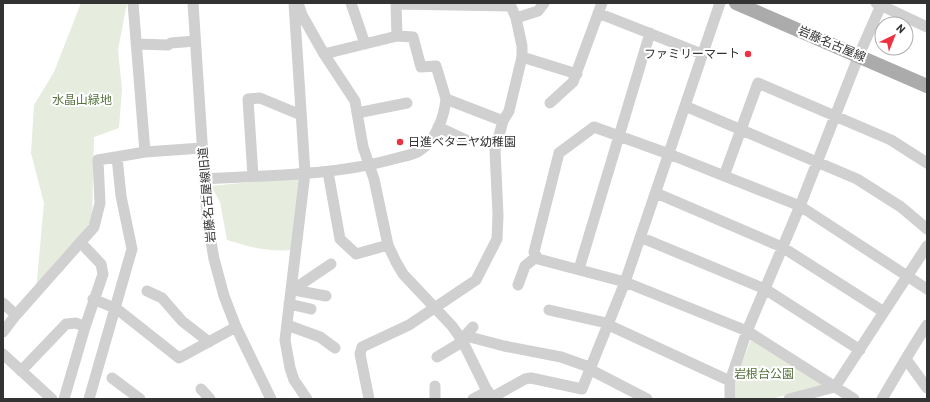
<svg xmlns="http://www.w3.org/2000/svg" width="930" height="402" font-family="Barlow,'Noto Sans JP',sans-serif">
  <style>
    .green { fill: #e6ecde }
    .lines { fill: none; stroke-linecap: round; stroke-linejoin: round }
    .minor { stroke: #d0d0d0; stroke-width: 11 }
    .major { stroke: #ababab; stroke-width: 14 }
    .poi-dot { fill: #ed3140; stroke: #fff; stroke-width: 1.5 }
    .labels { text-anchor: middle; stroke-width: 4; stroke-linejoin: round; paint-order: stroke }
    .street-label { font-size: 12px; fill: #333; stroke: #fff }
    .poi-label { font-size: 12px; fill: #333; stroke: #fff; text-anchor: end }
    .park-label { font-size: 12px; fill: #56723d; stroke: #fff }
  </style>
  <rect width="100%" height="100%" fill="#fff"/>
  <path class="green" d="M81,3H127L118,50L122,89L119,128L94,137L92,220L36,291L44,203L31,153L34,105L54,72Z
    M281,179H299L292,250C269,252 249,247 227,240L220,202L211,186Z
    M752,337L827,384L771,399H736V378Z"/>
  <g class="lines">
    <path class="minor" d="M133,3L145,152
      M193,3L207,218L214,259L224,296L236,327L271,399
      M294,3L305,173L285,340L290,368L294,380L307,399
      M298,3L302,15L324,54L355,101L363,147L374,179L388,245L396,262L403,274L452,326L462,340L491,399
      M351,3L365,44
      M876,3L927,27
      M598,13L702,54
      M516,18L538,11L544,3
      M397,36L413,37L421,67L436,66L446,99
      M136,44L168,45L171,43L195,41
      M324,54L397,36L396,4L511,6L516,18L522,46V57L509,111L503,121L495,150L498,215L497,239L476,280L409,325L362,347L360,354L369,399
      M522,57L577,74
      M550,103L573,82L602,3
      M685,106L857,179L901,207L927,229
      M357,113L407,103
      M438,127L466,140
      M328,172L340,239L356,254L388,245
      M253,176L248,99L260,98L301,115
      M724,176L758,83L891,140L927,163
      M204,179C266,175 329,176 390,160C398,157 411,156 419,151C436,141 444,117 446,99L503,121
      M656,193L782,247L884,312
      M640,237L765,289L860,350
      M579,269L650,33
      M518,285L525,266L536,257
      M294,290L326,296
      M147,291L162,298L182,321L209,342
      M291,291L331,264
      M93,299L117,309L179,358L236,327
      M3,303L16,315L3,332
      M289,304L311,309
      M549,310L602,322L730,381
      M16,315L94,227L100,203L98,160L145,152L202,148
      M287,325L320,337L335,348
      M466,336L504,346L561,357L592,368
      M3,354L52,399
      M437,357L457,345L473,327
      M906,359L927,388
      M591,370L647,399
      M21,371L66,324L76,323L85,327
      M112,378L140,399
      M201,389L210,399
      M491,398L525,379L531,378L582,389L625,282L720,3
      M64,399L85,327L103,274L101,264L81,243
      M89,399L132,249L121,196L117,157
      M435,399V386
      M473,399L488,391
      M730,399V381L747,331L800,206L859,55L882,3
      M789,399L835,387L927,246
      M854,399L747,331L625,282L538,259L534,252L559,153L594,127L669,154L800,206L927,289
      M882,399C897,374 911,349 927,325"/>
    <path class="major" d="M736,3L927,86"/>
  </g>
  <g class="poi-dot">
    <circle cx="748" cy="54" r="4"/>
    <circle cx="400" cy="142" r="4"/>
  </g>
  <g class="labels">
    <g class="street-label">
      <text transform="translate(832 44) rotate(23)" y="4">岩藤名古屋線</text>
      <text transform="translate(207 195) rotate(-95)" y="4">岩藤名古屋線旧道</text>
    </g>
    <g class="poi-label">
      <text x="740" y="58">ファミリーマート</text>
      <text x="408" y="146" text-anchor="start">日進ベタニヤ幼稚園</text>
    </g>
    <g class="park-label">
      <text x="82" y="104">水晶山緑地</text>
      <text x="764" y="378">岩根台公園</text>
    </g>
  </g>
  <rect width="930" height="402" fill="none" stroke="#333333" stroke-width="8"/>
  <g transform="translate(894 36) rotate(43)"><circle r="19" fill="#ffffff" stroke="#adadad"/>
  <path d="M0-3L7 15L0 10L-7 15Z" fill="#ed3140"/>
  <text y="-6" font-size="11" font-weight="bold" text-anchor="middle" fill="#333333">N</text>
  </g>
</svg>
